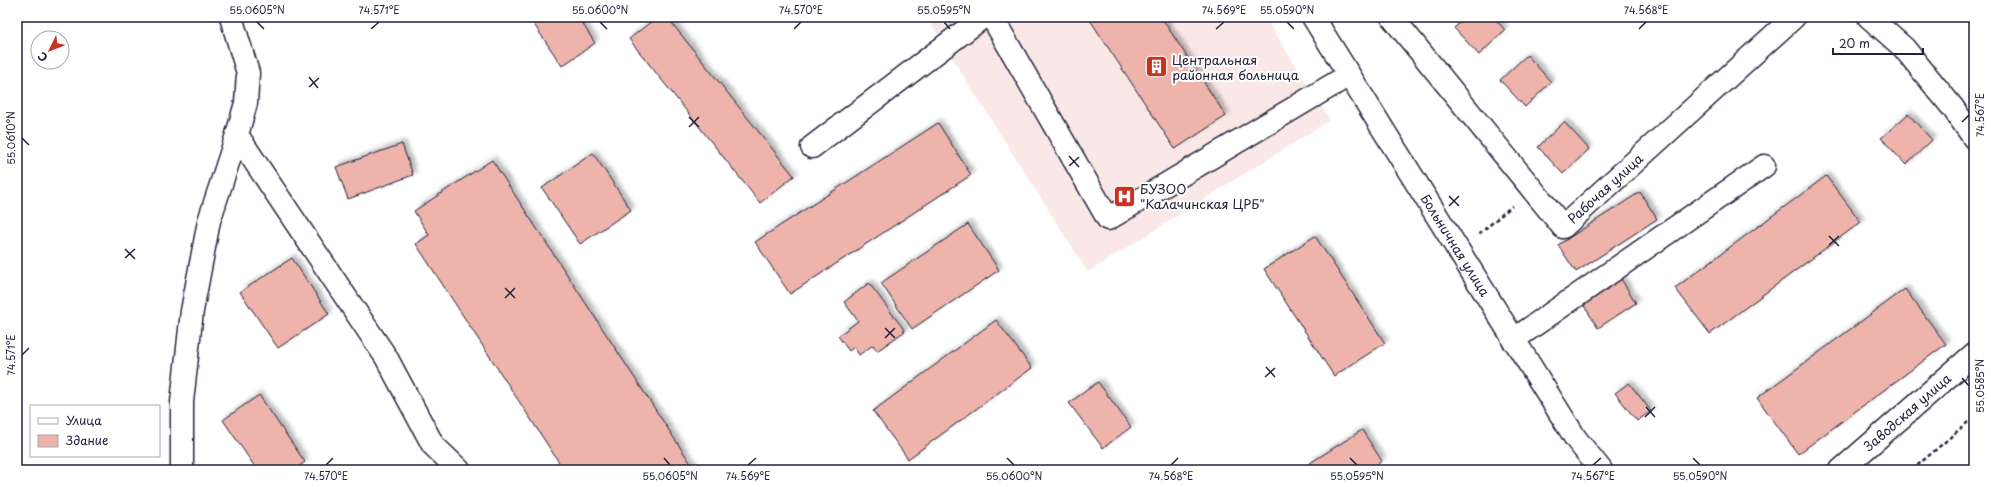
<svg xmlns="http://www.w3.org/2000/svg" width="1991" height="487" font-family="'Playpen Sans',sans-serif">
  <style>
    .built { fill: #fae8e6 }
    .building { fill: #eeb3ab; stroke: #22223b; filter: url(#shadow) }
    .lines { fill: none; stroke-linecap: round; stroke-linejoin: round }
    .minor-casing { stroke: #22223b; stroke-width: 25 }
    .path { stroke: #22223b; stroke-width: 2.5; stroke-dasharray: 4 3; stroke-linecap: butt }
    .minor { stroke: #fff; stroke-width: 22 }
    .ticks { fill: none; stroke: #22223b; stroke-width: 1.5 }
    .labels { text-anchor: middle; stroke-width: 4; stroke-linejoin: round; paint-order: stroke }
    .poi-label { font-size: 13px; fill: #22223b; stroke: #fff; text-anchor: start }
    .street-label { font-size: 13px; fill: #22223b; stroke: #fff }
    .neatline { fill: none; stroke: #22223b; stroke-width: 1.5 }
    .ticks-label { font-size: 10px; text-anchor: middle; fill: #22223b }
  </style>
  <defs>
    <filter id="shadow"><feDropShadow dx="3.5" dy="-3.5" stdDeviation="2" flood-color="#0004"/></filter>
  </defs>
  <rect width="100%" height="100%" fill="#fff"/>
  <filter id="ink" filterUnits="userSpaceOnUse"><feTurbulence type="fractalNoise" baseFrequency=".025" numOctaves="2"/><feDisplacementMap in="SourceGraphic" scale="8" xChannelSelector="R" yChannelSelector="G"/><feConvolveMatrix kernelMatrix="1 2 1 2 8 2 1 2 1" color-interpolation-filters="sRGB"/></filter>
  <g filter="url(#ink)">
    <path class="built" d="M926,17H1265L1330,120L1088,272Z"/>
    <path class="building" d="M529,17H578L595,43L562,66Z
      M657,17H667L794,176L760,203L629,39Z
      M1088,17H1161L1226,116L1175,149Z
      M1466,17H1493L1505,30L1479,55L1454,28Z
      M1527,55L1551,82L1525,107L1500,80Z
      M1908,114L1932,140L1906,165L1881,138Z
      M1564,122L1589,149L1563,174L1538,147Z
      M938,123L971,175L790,294L755,242Z
      M402,144L413,175L348,199L336,167Z
      M593,153L631,210L580,244L542,188Z
      M492,160L695,470H564L416,244L429,235L414,211Z
      M1826,176L1861,222L1710,334L1675,288Z
      M1640,192L1657,219L1576,272L1558,245Z
      M968,224L999,270L912,329L881,283Z
      M1315,236L1385,343L1334,376L1264,269Z
      M292,258L329,314L278,348L240,292Z
      M1621,279L1636,303L1598,328L1583,304Z
      M869,283L905,331L877,351L873,345L859,355L854,347L849,351L838,336L858,321L844,302Z
      M1905,289L1946,344L1798,454L1757,398Z
      M996,320L1032,368L908,459L873,411Z
      M1098,382L1131,427L1103,448L1069,403Z
      M1629,383L1651,411L1637,421L1615,393Z
      M259,395L305,462L294,470H257L223,420Z
      M1362,430L1382,461L1369,470H1315L1310,463Z"/>
    <g class="lines">
      <defs>
        <g id="minor">
          <path d="M992,17L1108,219L1349,75"/>
          <path id="s1" d="M1313,17L1576,439L1601,470"/>
          <path id="s2" d="M1392,17L1563,227L1794,17"/>
          <path d="M1869,17L1904,48L1953,108L1974,138"/>
          <path d="M237,135L386,357L433,445L459,470"/>
          <path d="M812,147L983,17"/>
          <path d="M1513,340L1764,166"/>
          <path d="M182,470V402L192,311L209,221L237,135L246,103L248,73L231,17"/>
          <path id="s3" d="M1841,470L1974,354"/>
        </g>
      </defs>
      <use href="#minor" class="minor-casing"/>
      <path class="path" d="M1479,234L1512,206
        M1912,470L1974,417"/>
      <use href="#minor" class="minor"/>
    </g>
  </g>
  <path class="ticks" d="M257,22L264,29M600,22L607,29M944,22L950,29M1287,22L1294,29M371,29L379,22M794,29L801,22M1216,29L1224,22M1639,29L1646,22M309,77L318,88M309,87L319,78M689,117L699,127M1962,122L1969,115M689,127L699,117M22,138L29,145M1069,156L1079,167M1069,166L1079,157M1449,196L1459,206M1449,206L1459,196M1829,236L1839,246M1829,245L1839,236M125,249L135,259M125,258L135,249M505,288L515,298M505,298L515,288M885,328L895,338M885,338L895,328M22,355L29,348M1266,367L1275,377M1265,377L1275,368M1962,378L1969,386M1646,407L1655,417M1645,417L1655,407M664,458L670,465M1007,458L1014,465M1350,458L1357,465M1693,458L1700,465M326,465L333,458M748,465L756,458M1171,465L1178,458M1593,465L1601,458"/>
  <defs>
    <symbol id="building-square" viewBox="-11 -11 22 22"><rect x="-9" y="-9" width="18" height="18" rx="4" fill="#c8321e" stroke="#fff"/><path d="M-4-6H4V6H1V3H-1V6H-4ZM-2.5-4.3h1.7v1.8h-1.7ZM.8-4.3h1.7v1.8H.8ZM-2.5-1h1.7V.8h-1.7ZM.8-1h1.7V.8H.8Z" fill="#fff"/></symbol>
    <symbol id="hospital-square" viewBox="-11 -11 22 22"><rect x="-9" y="-9" width="18" height="18" rx="4" fill="#c8321e" stroke="#fff"/><path d="M-5-5h3v3.5h4V-5h3V5h-3V1.5h-4V5h-3Z" fill="#fff"/></symbol>
  </defs>
  <g fill-rule="evenodd">
    <use href="#building-square" x="1144" y="54" width="25" height="25"/>
    <use href="#hospital-square" x="1112" y="184" width="25" height="25"/>
  </g>
  <g class="labels">
    <g class="poi-label">
      <text x="1172" y="65">Центральная<tspan x="1172" dy="15">районная больница</tspan></text>
      <text x="1140" y="194">БУЗОО<tspan x="1140" dy="15">"Калачинская ЦРБ"</tspan></text>
    </g>
    <g class="street-label">
      <text dy="5" stroke="none"><textPath href="#s2" startOffset="328">Рабочая улица</textPath></text>
      <text dy="5" stroke="none"><textPath href="#s1" startOffset="269">Больничная улица</textPath></text>
      <text dy="5" stroke="none"><textPath href="#s3" startOffset="88">Заводская улица</textPath></text>
    </g>
  </g>
  <rect width="1991" height="487" fill="none" stroke="#fff" stroke-width="44"/>
  <rect x="30" y="405" width="130" height="52" fill="#ffffff" stroke="#a7a7b1"/>
  <rect x="38" y="418" width="20" height="6" fill="#ffffff" stroke="#a7a7b1"/>
  <text x="66" y="425" font-size="12" fill="#22223b">Улица</text>
  <rect x="38" y="435" width="20" height="12" fill="#eeb3ab" stroke="#a7a7b1"/>
  <text x="66" y="445" font-size="12" fill="#22223b">Здание</text>
  <g transform="translate(50 50) rotate(227)"><circle r="19" fill="#ffffff" stroke="#a7a7b1"/>
  <path d="M0-3L7 15L0 10L-7 15Z" fill="#c8321e"/>
  <text y="-6" font-size="11" font-weight="bold" text-anchor="middle" fill="#22223b">С</text>
  </g>
  <path d="M1833 48v6h90v-6" fill="none" stroke="#22223b" stroke-width="2"/>
  <text x="1839" y="48" font-size="12" fill="#22223b" stroke="#ffffff" stroke-width="3" paint-order="stroke">20 m</text>
  <rect x="22" y="22" width="1947" height="443" class="neatline"/>
  <g class="ticks-label">
    <text x="257" y="14">55.0605°N</text>
    <text x="379" y="14">74.571°E</text>
    <text x="600" y="14">55.0600°N</text>
    <text x="801" y="14">74.570°E</text>
    <text x="944" y="14">55.0595°N</text>
    <text x="1224" y="14">74.569°E</text>
    <text x="1287" y="14">55.0590°N</text>
    <text x="1646" y="14">74.568°E</text>
    <text transform="translate(1980 115) rotate(-90)" y="4">74.567°E</text>
    <text transform="translate(11 138) rotate(-90)" y="4">55.0610°N</text>
    <text transform="translate(11 355) rotate(-90)" y="4">74.571°E</text>
    <text transform="translate(1980 386) rotate(-90)" y="4">55.0585°N</text>
    <text x="326" y="480">74.570°E</text>
    <text x="670" y="480">55.0605°N</text>
    <text x="748" y="480">74.569°E</text>
    <text x="1014" y="480">55.0600°N</text>
    <text x="1171" y="480">74.568°E</text>
    <text x="1357" y="480">55.0595°N</text>
    <text x="1593" y="480">74.567°E</text>
    <text x="1700" y="480">55.0590°N</text>
  </g>
</svg>
